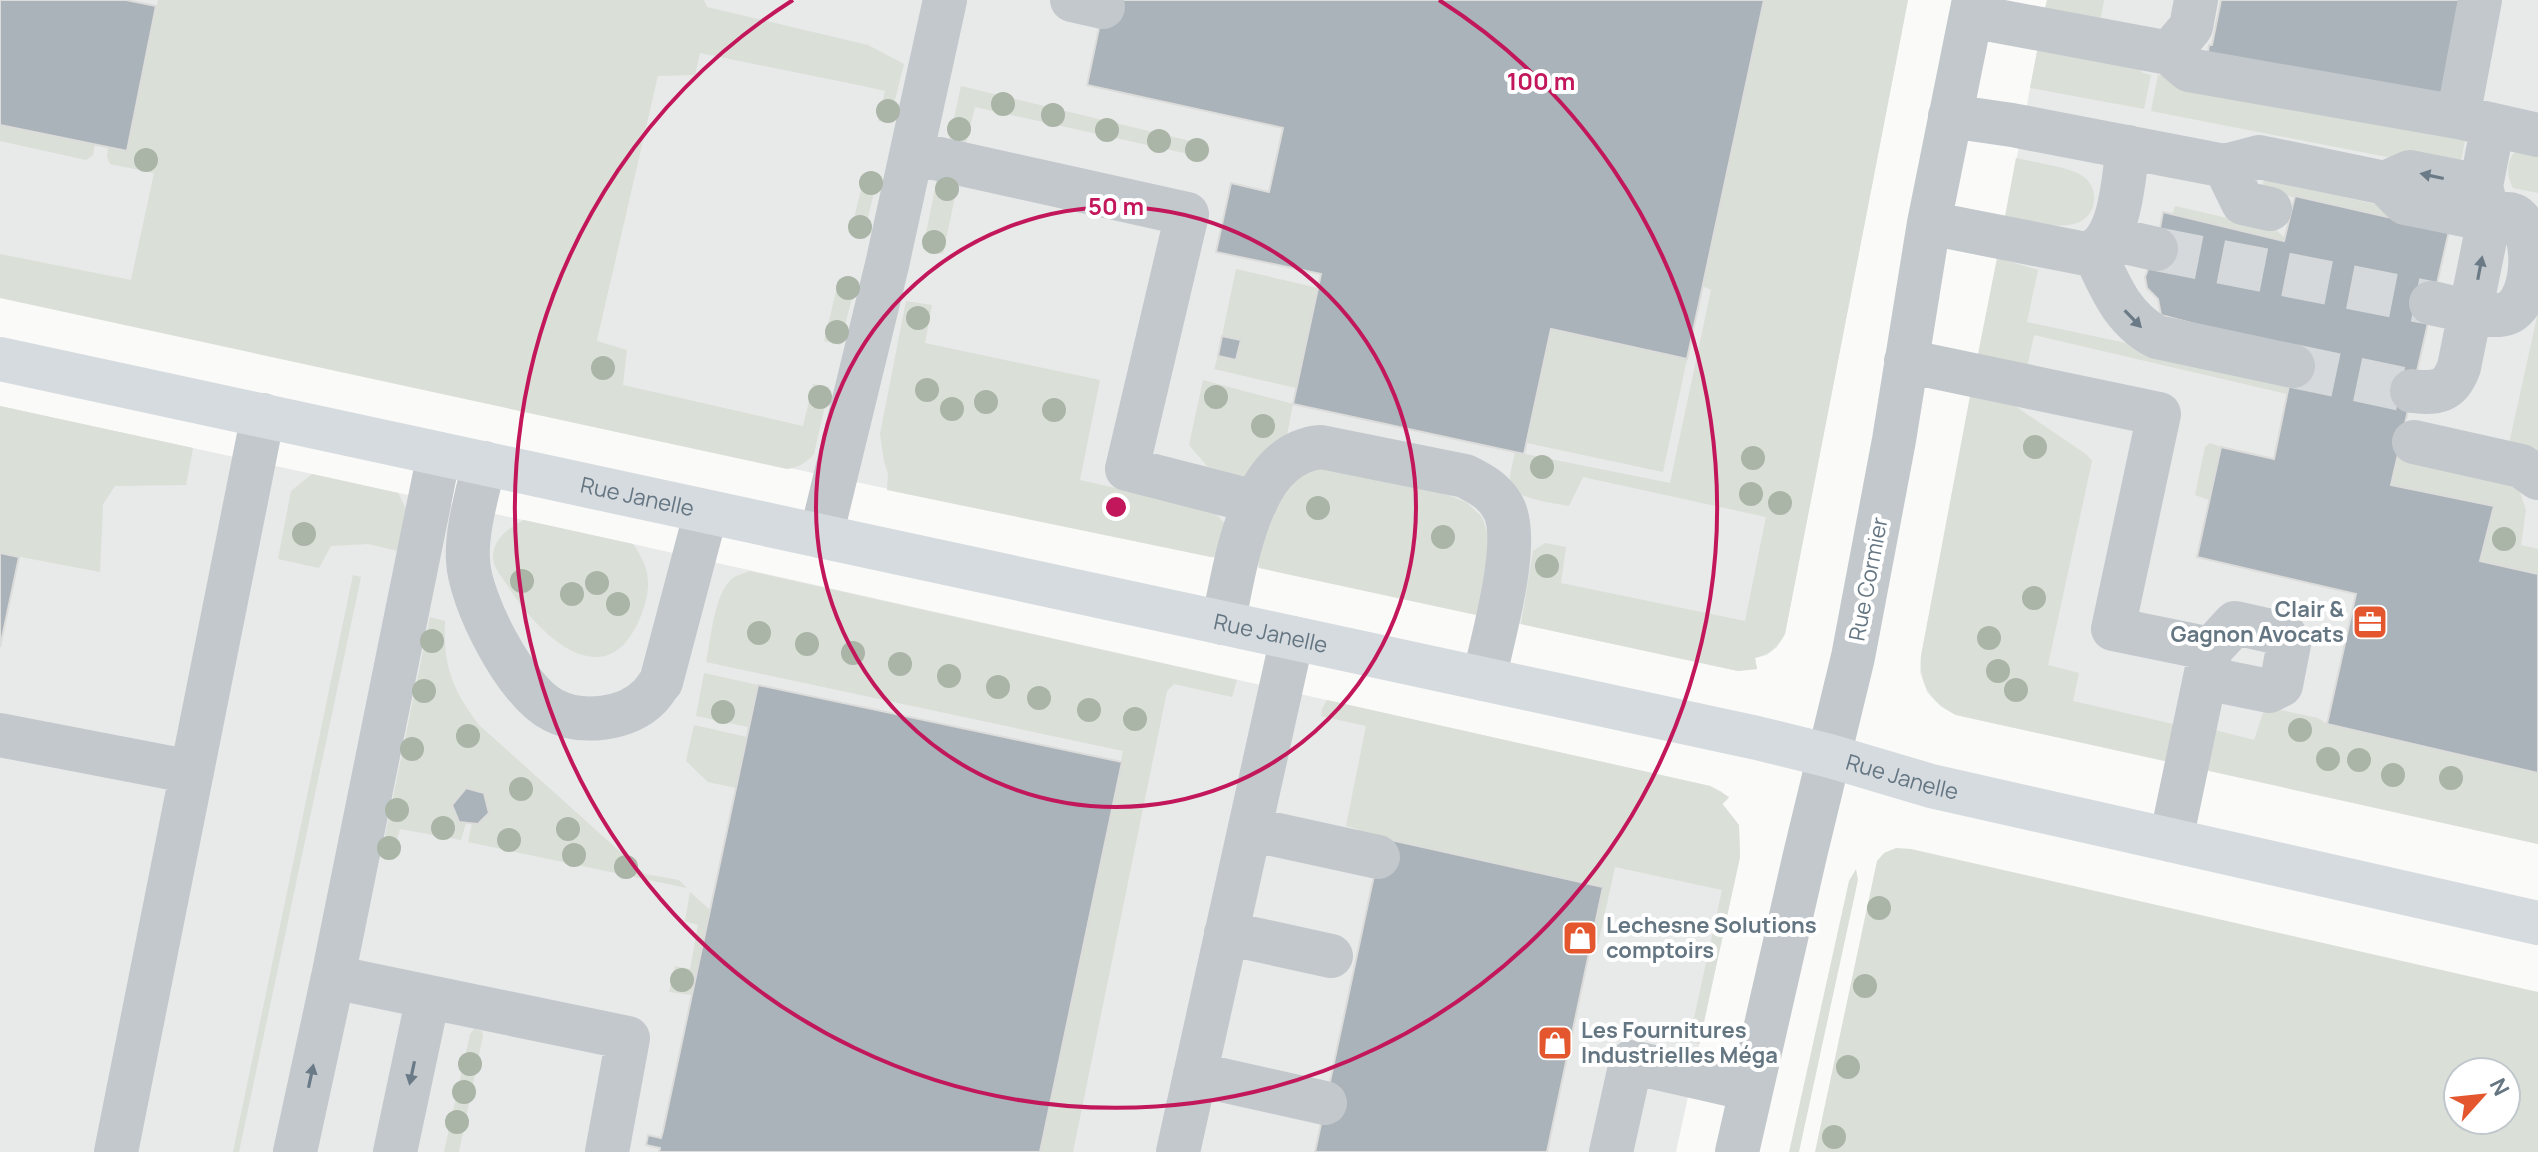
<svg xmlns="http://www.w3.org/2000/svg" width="2538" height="1152" font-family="Manrope,sans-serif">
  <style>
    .built { fill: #e8e9e9 }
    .green { fill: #dadfd7; fill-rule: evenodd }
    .building { fill: #aab3b9; stroke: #dcdcda; stroke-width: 2 }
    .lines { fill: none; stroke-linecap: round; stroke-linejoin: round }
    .minor-tunnel { stroke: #d5d9db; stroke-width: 44; stroke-dasharray: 44 22; stroke-linecap: butt }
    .minor { stroke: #c3c8cc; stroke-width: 44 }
    .major { stroke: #d6dbdf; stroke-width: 44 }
    .tree { fill: #aab4a7 }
    .oneway { fill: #6a7a87 }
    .ring { fill: none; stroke: #c2185b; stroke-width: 4 }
    .labels { text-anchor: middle; stroke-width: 8; stroke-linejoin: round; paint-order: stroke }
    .street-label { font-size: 22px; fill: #657683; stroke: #fff }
    .poi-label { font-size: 22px; font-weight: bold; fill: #657683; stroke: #fff; text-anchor: start }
    .centre { fill: #c2185b; stroke: #fff; stroke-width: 4 }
    .ring-label { font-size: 24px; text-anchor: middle; font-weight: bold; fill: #c2185b; stroke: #fff; stroke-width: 8; stroke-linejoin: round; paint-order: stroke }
  </style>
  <rect width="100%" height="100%" fill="#fafaf8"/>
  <path class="built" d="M0,0H188L180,149L157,278L0,298Z
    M684,0H1908L1785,634L1777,647L1767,655L1755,658L1757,669L1738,671L1211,557L581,424L597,341L658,75Z
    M2047,0H2538V844L1956,715L1940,706L1927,692L1920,672L1921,656Z
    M0,406L633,544L1710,786L1721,791L1729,798L1723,804L1739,825L1740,857L1676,1152H0Z"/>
  <path class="green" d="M158,0H704L707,7L868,45L904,64L889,123L878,121L885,91L863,86L700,53L695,75L658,76L597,341L627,350L623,385L803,426L813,384L829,387L814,454C806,463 799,467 787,469L0,298V254L131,280L154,173L110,164L107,157L108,147L127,151Z
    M1764,0H1908L1785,634C1777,648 1770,654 1755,658L1757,669L1738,671L1521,624L1533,551L1545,543L1566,547L1561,583L1745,621L1766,517L1583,477L1569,506C1555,503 1515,500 1511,484C1508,475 1514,461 1515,452L1670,483L1711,290L1702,286Z
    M2047,0H2104L2101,17L2094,22L2044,12Z
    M2038,46L2138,68L2143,73L2151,75L2144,109L2030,88Z
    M2158,75L2465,140L2459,171L2151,111Z
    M961,86L1203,144L1202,157L975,107L966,143L949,142Z
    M0,125L95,144L93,155L86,160L0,141Z
    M2518,149L2538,153V193L2513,188C2506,175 2506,159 2518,149Z
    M2016,158C2036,163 2059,165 2077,173C2102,183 2099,219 2073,224C2052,229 2026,220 2005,216Z
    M865,174L878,175L864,234L851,230Z
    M937,178L958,182L943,254L923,249Z
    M2264,180L2435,217L2433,228L2261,190Z
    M2175,206L2275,229L2285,238L2284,241L2172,215Z
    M1997,258L2038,270L2027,322L2290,378L2287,394L2034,335L2027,368L1977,359Z
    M1236,269L1318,288L1296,388L1214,369L1218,356L1236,360L1241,340L1222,336Z
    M839,279L856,282L840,345L824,341Z
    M906,301L932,305L925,343L1100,380L1080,480L1200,507L1216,514L1226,525L1221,555L1211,557L887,490L888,473L884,462L880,434Z
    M2538,312V451L2509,444Z
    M1551,329L1687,359L1663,472L1527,443Z
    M1203,380L1293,404L1287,435L1260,456L1244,476L1208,467L1189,445Z
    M1970,396L2015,406L2087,455L2092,461L2048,665L2079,673L2073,701L2173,724L2178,729L2170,762L1956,715C1931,702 1919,685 1921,656Z
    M0,406L193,448L186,485L115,486L103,504L100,572L0,553Z
    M2210,443L2221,447L2209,500L2195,495L2205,447Z
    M2397,455L2518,486L2526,510L2521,545L2538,549V574L2480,561L2493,506L2391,485Z
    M1321,468L1440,492L1466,502L1482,517L1490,541L1486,579L1476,615L1259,568V547L1269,515L1302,473Z
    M312,474L398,493L410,517L398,551L368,544L331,546L319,568L278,559L291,491Z
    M524,520L633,544C650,568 652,585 642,613C609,701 541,638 509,588C503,578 492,567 493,555C495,537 509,528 524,520Z
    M750,571L1237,680L1232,697L1174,684L1167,691L1073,1152H1040L1123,751L706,662C711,640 714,592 733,578C737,575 745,573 750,571Z
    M353,575L361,577L239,1152H233Z
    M430,617L445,621C443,666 452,689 479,725L645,874L679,880L687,888L468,842L472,823L478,824L489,813L484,793L467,788L452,805L459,821L466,823L461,840L400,829L393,855L389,859L384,857L382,851Z
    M704,673L758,685L748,727L696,716Z
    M1327,700L1710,786L1729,797L1722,804L1739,825L1740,857L1699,1044L1689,1041L1722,890L1615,867L1598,944L1591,943L1603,886L1362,835L1357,829L1346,826L1366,726L1321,716L1322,709Z
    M2271,708L2318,718L2327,724L2538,773V844L2201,769L2211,729L2254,740L2263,713Z
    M694,725L747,737L736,788L708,782L686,761Z
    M1896,848L1911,849L2538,992V1152H1815L1877,861L1884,853ZM2458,1072H2506V1120H2458Z
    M1856,869L1858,880L1799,1152H1789L1849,881Z
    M690,892L710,910L692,995L669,992L675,966L690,969L698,925L685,921Z
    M474,1029L482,1031L483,1035L459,1152H444L470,1034Z"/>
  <path class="building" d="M0,0H126L156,6L127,151L0,125Z
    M1105,0H1764L1687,359L1551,329L1524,454L1293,404L1321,274L1216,252L1231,183L1269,192L1283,128L1087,85Z
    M2221,0H2465L2446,102L2206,63L2209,45H2212Z
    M2295,196L2449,231L2391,485L2494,506L2480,561L2538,574V773L2327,724L2356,594L2197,557L2221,447L2274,459L2296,351L2161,315L2158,299L2147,288L2145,277L2156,249L2163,212L2284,241Z
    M1222,336L1241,340L1236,360L1218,356Z
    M0,553L19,557L0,647Z
    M758,685L1122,762L1040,1152H659L660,1148L646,1145L648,1135L661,1138L663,1131Z
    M466,788L484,793L489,813L478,824L459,822L452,805Z
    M1382,838L1603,887L1547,1152H1315Z"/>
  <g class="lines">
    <path class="minor-tunnel" d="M2156,249L2431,303
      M2293,366L2412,391"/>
    <path class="minor" d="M1072,0L1103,7
      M2480,0L2458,117L2538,135
      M1971,16L2169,53L2191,27L2196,0
      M2169,53L2189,70L2458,117
      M1950,116L2012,125L2225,166L2259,157L2385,183L2405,203L2489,220C2496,217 2505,212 2513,215C2538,226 2538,313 2499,315C2477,316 2453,307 2431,303
      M912,153L1187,214L1127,469L1256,502
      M2225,166L2243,203L2270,209
      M2385,183L2410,172L2481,186
      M1929,223L2086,254C2122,245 2123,178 2128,147
      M2108,238L2156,249
      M2094,252C2110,286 2122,319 2157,337L2293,366
      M1906,361L2159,414L2113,629L2211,649L2171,840
      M2412,391C2437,394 2450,392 2459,367L2489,220L2481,186L2493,125
      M2414,442L2521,466L2538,478
      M439,454L333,977L628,1038L607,1152
      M484,463C478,492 466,530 468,560C469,599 516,692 553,710C581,725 627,720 650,696C654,692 657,686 661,682L706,512
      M821,536L887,265L945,0
      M1223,623C1236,567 1248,453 1321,447L1465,476C1481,484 1494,491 1503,507C1522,540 1492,640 1484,679
      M2205,678L2269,691L2281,685L2289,644L2284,634L2235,623L2211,649
      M0,735L192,772
      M1250,829L1378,857
      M1226,933L1331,956
      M1195,1074L1325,1103
      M116,1152L263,415
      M295,1152L333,977
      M395,1152L428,997
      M1178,1152L1292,638
      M1611,1152L1631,1062L1750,1089
      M1737,1152L1805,855L1853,657L1894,440L1929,223L1974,0"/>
    <path class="major" id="s1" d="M0,359L1757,738L1830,756L1931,786L2538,923"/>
  </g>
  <g class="tree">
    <circle cx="1003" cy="104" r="12"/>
    <circle cx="888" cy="111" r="12"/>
    <circle cx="1053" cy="115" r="12"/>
    <circle cx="959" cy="129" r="12"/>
    <circle cx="1107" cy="130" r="12"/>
    <circle cx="1159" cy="141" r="12"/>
    <circle cx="1197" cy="150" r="12"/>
    <circle cx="146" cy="160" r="12"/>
    <circle cx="871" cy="183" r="12"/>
    <circle cx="947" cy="189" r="12"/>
    <circle cx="860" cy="227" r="12"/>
    <circle cx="934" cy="242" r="12"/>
    <circle cx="848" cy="288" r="12"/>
    <circle cx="918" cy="318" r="12"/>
    <circle cx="837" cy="332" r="12"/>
    <circle cx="603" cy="368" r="12"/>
    <circle cx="927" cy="390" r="12"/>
    <circle cx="820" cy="397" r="12"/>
    <circle cx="1216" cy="397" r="12"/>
    <circle cx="986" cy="402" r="12"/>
    <circle cx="952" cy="409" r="12"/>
    <circle cx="1054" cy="410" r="12"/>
    <circle cx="1263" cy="426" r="12"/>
    <circle cx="2035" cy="447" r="12"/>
    <circle cx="1753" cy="458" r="12"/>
    <circle cx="1542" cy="467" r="12"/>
    <circle cx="1751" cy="494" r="12"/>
    <circle cx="1780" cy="503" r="12"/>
    <circle cx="1318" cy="508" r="12"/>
    <circle cx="304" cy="534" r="12"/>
    <circle cx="1443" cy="537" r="12"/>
    <circle cx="2504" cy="539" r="12"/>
    <circle cx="1547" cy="566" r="12"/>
    <circle cx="522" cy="581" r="12"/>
    <circle cx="597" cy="583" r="12"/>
    <circle cx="572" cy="594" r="12"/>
    <circle cx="2034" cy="598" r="12"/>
    <circle cx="618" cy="604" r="12"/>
    <circle cx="759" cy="633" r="12"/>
    <circle cx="1989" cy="638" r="12"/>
    <circle cx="432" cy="641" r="12"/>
    <circle cx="807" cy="644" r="12"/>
    <circle cx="853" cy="653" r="12"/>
    <circle cx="900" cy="664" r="12"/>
    <circle cx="1998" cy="671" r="12"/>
    <circle cx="949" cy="676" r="12"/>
    <circle cx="998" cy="687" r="12"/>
    <circle cx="2016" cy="690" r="12"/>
    <circle cx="424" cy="691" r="12"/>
    <circle cx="1039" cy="698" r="12"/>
    <circle cx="1089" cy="710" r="12"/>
    <circle cx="723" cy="712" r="12"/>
    <circle cx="1135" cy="719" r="12"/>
    <circle cx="2300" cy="730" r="12"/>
    <circle cx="468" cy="736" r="12"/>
    <circle cx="412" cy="749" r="12"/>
    <circle cx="2328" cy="759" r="12"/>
    <circle cx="2359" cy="760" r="12"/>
    <circle cx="2393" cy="775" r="12"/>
    <circle cx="2451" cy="778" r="12"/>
    <circle cx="521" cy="789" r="12"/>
    <circle cx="397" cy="810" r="12"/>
    <circle cx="443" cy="828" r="12"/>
    <circle cx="568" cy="829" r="12"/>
    <circle cx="509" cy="840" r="12"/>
    <circle cx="389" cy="848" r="12"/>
    <circle cx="574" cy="855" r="12"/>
    <circle cx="626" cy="867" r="12"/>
    <circle cx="1879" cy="908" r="12"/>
    <circle cx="682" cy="980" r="12"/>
    <circle cx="1865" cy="986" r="12"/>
    <circle cx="470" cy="1064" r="12"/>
    <circle cx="1848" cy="1067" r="12"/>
    <circle cx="464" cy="1092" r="12"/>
    <circle cx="457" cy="1122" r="12"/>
    <circle cx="1834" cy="1137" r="12"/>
  </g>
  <defs><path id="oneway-solid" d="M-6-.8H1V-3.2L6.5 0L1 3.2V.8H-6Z" transform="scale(2)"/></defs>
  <g class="oneway">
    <use href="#oneway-solid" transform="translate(2432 176) rotate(-168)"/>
    <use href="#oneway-solid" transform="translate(2480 268) rotate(-79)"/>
    <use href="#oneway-solid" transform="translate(2133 319) rotate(46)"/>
    <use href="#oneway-solid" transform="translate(412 1073) rotate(102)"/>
    <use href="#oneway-solid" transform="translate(311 1076) rotate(-78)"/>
  </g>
  <g class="ring">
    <circle cx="1116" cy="507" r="300"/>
    <path d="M1439 0A601 601 0 1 1 793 0"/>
  </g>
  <defs>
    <symbol id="office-square" viewBox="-11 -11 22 22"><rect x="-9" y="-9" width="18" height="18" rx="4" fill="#e4572e" stroke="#fff"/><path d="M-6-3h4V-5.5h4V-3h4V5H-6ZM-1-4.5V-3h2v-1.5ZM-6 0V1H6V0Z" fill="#fff"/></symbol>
    <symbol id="shop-square" viewBox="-11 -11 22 22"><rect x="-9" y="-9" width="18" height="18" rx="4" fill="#e4572e" stroke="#fff"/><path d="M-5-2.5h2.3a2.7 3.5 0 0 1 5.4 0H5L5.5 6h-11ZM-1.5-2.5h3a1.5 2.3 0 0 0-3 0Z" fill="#fff"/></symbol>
  </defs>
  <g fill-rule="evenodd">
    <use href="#office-square" x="2350" y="602" width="40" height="40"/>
    <use href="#shop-square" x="1560" y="918" width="40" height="40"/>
    <use href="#shop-square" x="1535" y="1023" width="40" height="40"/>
  </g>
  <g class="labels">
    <g class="street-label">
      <text dy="8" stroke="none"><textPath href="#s1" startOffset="652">Rue Janelle</textPath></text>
      <text transform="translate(1868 579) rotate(-79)" y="8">Rue Cormier</text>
      <text dy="8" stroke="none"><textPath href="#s1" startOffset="1300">Rue Janelle</textPath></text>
      <text dy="8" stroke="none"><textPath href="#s1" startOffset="1948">Rue Janelle</textPath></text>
    </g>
    <g class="poi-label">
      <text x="2344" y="617" text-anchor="end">Clair &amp;<tspan x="2344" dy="25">Gagnon Avocats</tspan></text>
      <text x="1606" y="933">Lechesne Solutions<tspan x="1606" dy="25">comptoirs</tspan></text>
      <text x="1581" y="1038">Les Fournitures<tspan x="1581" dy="25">Industrielles Méga</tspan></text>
    </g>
  </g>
  <circle cx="1116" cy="507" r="12" class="centre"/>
  <g class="ring-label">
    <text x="1541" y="90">100 m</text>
    <text x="1116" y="215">50 m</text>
  </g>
  <g transform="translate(2482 1096) rotate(63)"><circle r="38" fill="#ffffff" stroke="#c1c8cd" stroke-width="2"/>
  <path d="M0-6L14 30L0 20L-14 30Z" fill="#e4572e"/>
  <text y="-12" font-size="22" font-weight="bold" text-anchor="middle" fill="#657683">N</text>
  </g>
</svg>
